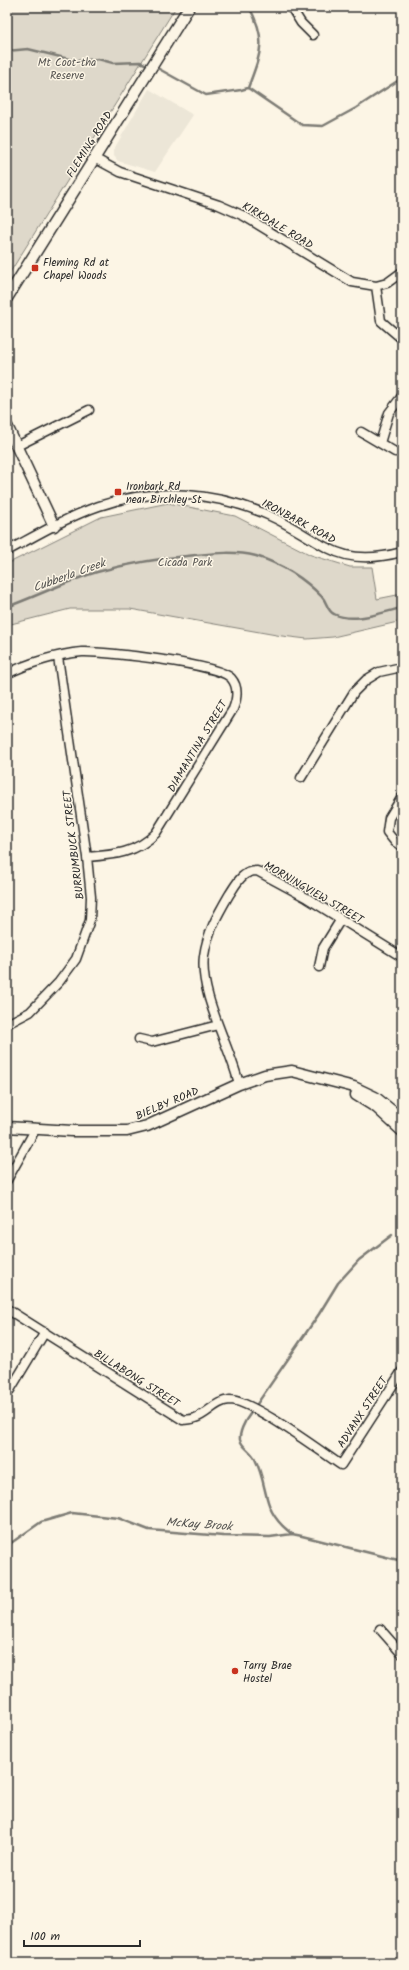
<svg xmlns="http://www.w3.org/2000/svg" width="409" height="1970" font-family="Kalam,sans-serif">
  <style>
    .built { fill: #ece6d7 }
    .green { fill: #ded8ca; stroke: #84827a }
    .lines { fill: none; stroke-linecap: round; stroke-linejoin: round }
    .stream { stroke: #7d7b74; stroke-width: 2.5 }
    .minor-casing { stroke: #2b2b2b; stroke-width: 11 }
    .tertiary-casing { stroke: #2b2b2b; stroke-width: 13 }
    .minor { stroke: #fcf5e5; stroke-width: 8 }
    .tertiary { stroke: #fcf5e5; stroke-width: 10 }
    .poi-dot { fill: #c8321e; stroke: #fcf5e5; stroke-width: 1.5 }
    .labels { text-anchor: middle; stroke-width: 3; stroke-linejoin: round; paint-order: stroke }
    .park-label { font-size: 11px; fill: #585653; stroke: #fcf5e5 }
    .street-label { font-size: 11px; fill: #2b2b2b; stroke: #fcf5e5 }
    .poi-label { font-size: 11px; fill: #2b2b2b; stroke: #fcf5e5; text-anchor: start }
    .water-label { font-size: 12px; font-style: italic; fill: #545350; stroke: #fcf5e5 }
  </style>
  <rect width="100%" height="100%" fill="#fcf5e5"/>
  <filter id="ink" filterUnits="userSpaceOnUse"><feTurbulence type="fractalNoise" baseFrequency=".025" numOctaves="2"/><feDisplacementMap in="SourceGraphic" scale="8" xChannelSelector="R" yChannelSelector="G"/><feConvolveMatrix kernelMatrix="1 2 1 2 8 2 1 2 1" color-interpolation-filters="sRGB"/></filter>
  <g filter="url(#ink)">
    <path class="built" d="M149,89L193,115L155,172L118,161L114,156V149Z"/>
    <path class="green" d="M7,7H176L9,274L7,272Z
      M168,503L235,516L311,555L350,567H372L377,599L402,594V621L333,637L307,639L282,636L130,609H70L7,625V564L101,517Z"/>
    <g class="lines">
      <path class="stream" d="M7,51L28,49L77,61L98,59L113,63L140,62L145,64
        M159,69L206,95L241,90L248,88C260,55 268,40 249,7
        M248,88L302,125L323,126L356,108L402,78
        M7,607C37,596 67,581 97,572C130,563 162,558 196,555C216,553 236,551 256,556C281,564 304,578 322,597C327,602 327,611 334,614C354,624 382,612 402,608
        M292,1534C260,1510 270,1490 255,1459C252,1452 242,1447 240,1440C239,1432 243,1426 246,1420L319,1314L338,1283L359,1260L392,1235
        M7,1551L11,1543L41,1522L72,1513L118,1518L149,1530L223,1536L270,1537L292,1534L302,1536L402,1561"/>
      <defs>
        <path id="minor" d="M291,7L301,23L313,35
          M94,158L120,172L219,205L244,216L352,282L376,286L387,283L402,272
          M376,286L381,321L402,339
          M361,432L395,452
          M380,443L389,413L402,396
          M17,446L89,410
          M7,551C37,535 67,517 99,506C155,487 215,492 268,515C322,539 335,570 402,552
          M7,674C28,663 59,654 82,652C104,651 219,664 231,678C239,687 237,699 233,709L156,833C137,853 114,855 87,857
          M301,778L354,692L366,680L379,672L402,667
          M402,797L389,818L387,832L395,842L402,846
          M319,967L323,948L341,919
          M9,1023L30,1012L59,982L76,959L90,920L91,897L87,857L58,657
          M139,1039L152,1042L218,1025
          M239,1084C230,1046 199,994 204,956C207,933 218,914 229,895C237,883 242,871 257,871L307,898L402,957
          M7,1180L35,1130
          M7,1309L183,1420C186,1419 191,1420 195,1418C208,1414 215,1401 230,1400C252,1400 320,1451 341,1465L402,1371
          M7,1395L45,1332
          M380,1629L402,1654"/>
        <path id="tertiary" d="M7,298L189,7
          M7,426L54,526
          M356,1095L377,1108L402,1131
          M7,1127L72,1131H127L147,1126L239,1084L265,1075L292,1071L354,1087L375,1097L402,1119"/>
      </defs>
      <use href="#minor" class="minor-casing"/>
      <use href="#tertiary" class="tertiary-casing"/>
      <use href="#minor" class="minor"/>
      <use href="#tertiary" class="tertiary"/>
    </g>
  </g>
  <g class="poi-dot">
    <rect x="31" y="264" width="8" height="8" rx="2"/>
    <rect x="114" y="488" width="8" height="8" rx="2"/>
    <circle cx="235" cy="1671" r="4"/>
  </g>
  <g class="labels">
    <g class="park-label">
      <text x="67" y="66">Mt Coot-tha<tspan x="67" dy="13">Reserve</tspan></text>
      <text x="185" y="566">Cicada Park</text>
    </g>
    <g class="street-label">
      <text transform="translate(89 144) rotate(-58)" y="4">FLEMING ROAD</text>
      <text transform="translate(278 225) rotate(31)" y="4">KIRKDALE ROAD</text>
      <text transform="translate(299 521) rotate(28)" y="4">IRONBARK ROAD</text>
      <text transform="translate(197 746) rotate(-59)" y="4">DIAMANTINA STREET</text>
      <text transform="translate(73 845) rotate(-97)" y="4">BURRUMBUCK STREET</text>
      <text transform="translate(314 892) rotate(30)" y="4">MORNINGVIEW STREET</text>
      <text transform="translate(167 1103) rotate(-23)" y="4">BIELBY ROAD</text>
      <text transform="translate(137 1378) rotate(32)" y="4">BILLABONG STREET</text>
      <text transform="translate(362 1412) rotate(-57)" y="4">ADVANX STREET</text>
    </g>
    <g class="poi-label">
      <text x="43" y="266">Fleming Rd at<tspan x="43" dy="13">Chapel Woods</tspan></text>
      <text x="126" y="490">Ironbark Rd<tspan x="126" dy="13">near Birchley St</tspan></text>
      <text x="243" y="1669">Tarry Brae<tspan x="243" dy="13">Hostel</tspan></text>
    </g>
    <g class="water-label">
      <text transform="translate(69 575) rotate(-20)" y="4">Cubberla Creek</text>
      <text transform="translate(199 1524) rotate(4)" y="4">McKay Brook</text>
    </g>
  </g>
  <rect width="409" height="1970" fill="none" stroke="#fcf5e5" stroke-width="24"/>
  <rect x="12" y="12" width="385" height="1946" fill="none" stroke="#2b2b2b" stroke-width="1.5" filter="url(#ink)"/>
  <path d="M24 1940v6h116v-6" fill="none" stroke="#2b2b2b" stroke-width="2"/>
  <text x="30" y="1940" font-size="12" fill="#2b2b2b" stroke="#fcf5e5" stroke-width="3" paint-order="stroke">100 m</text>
</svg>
